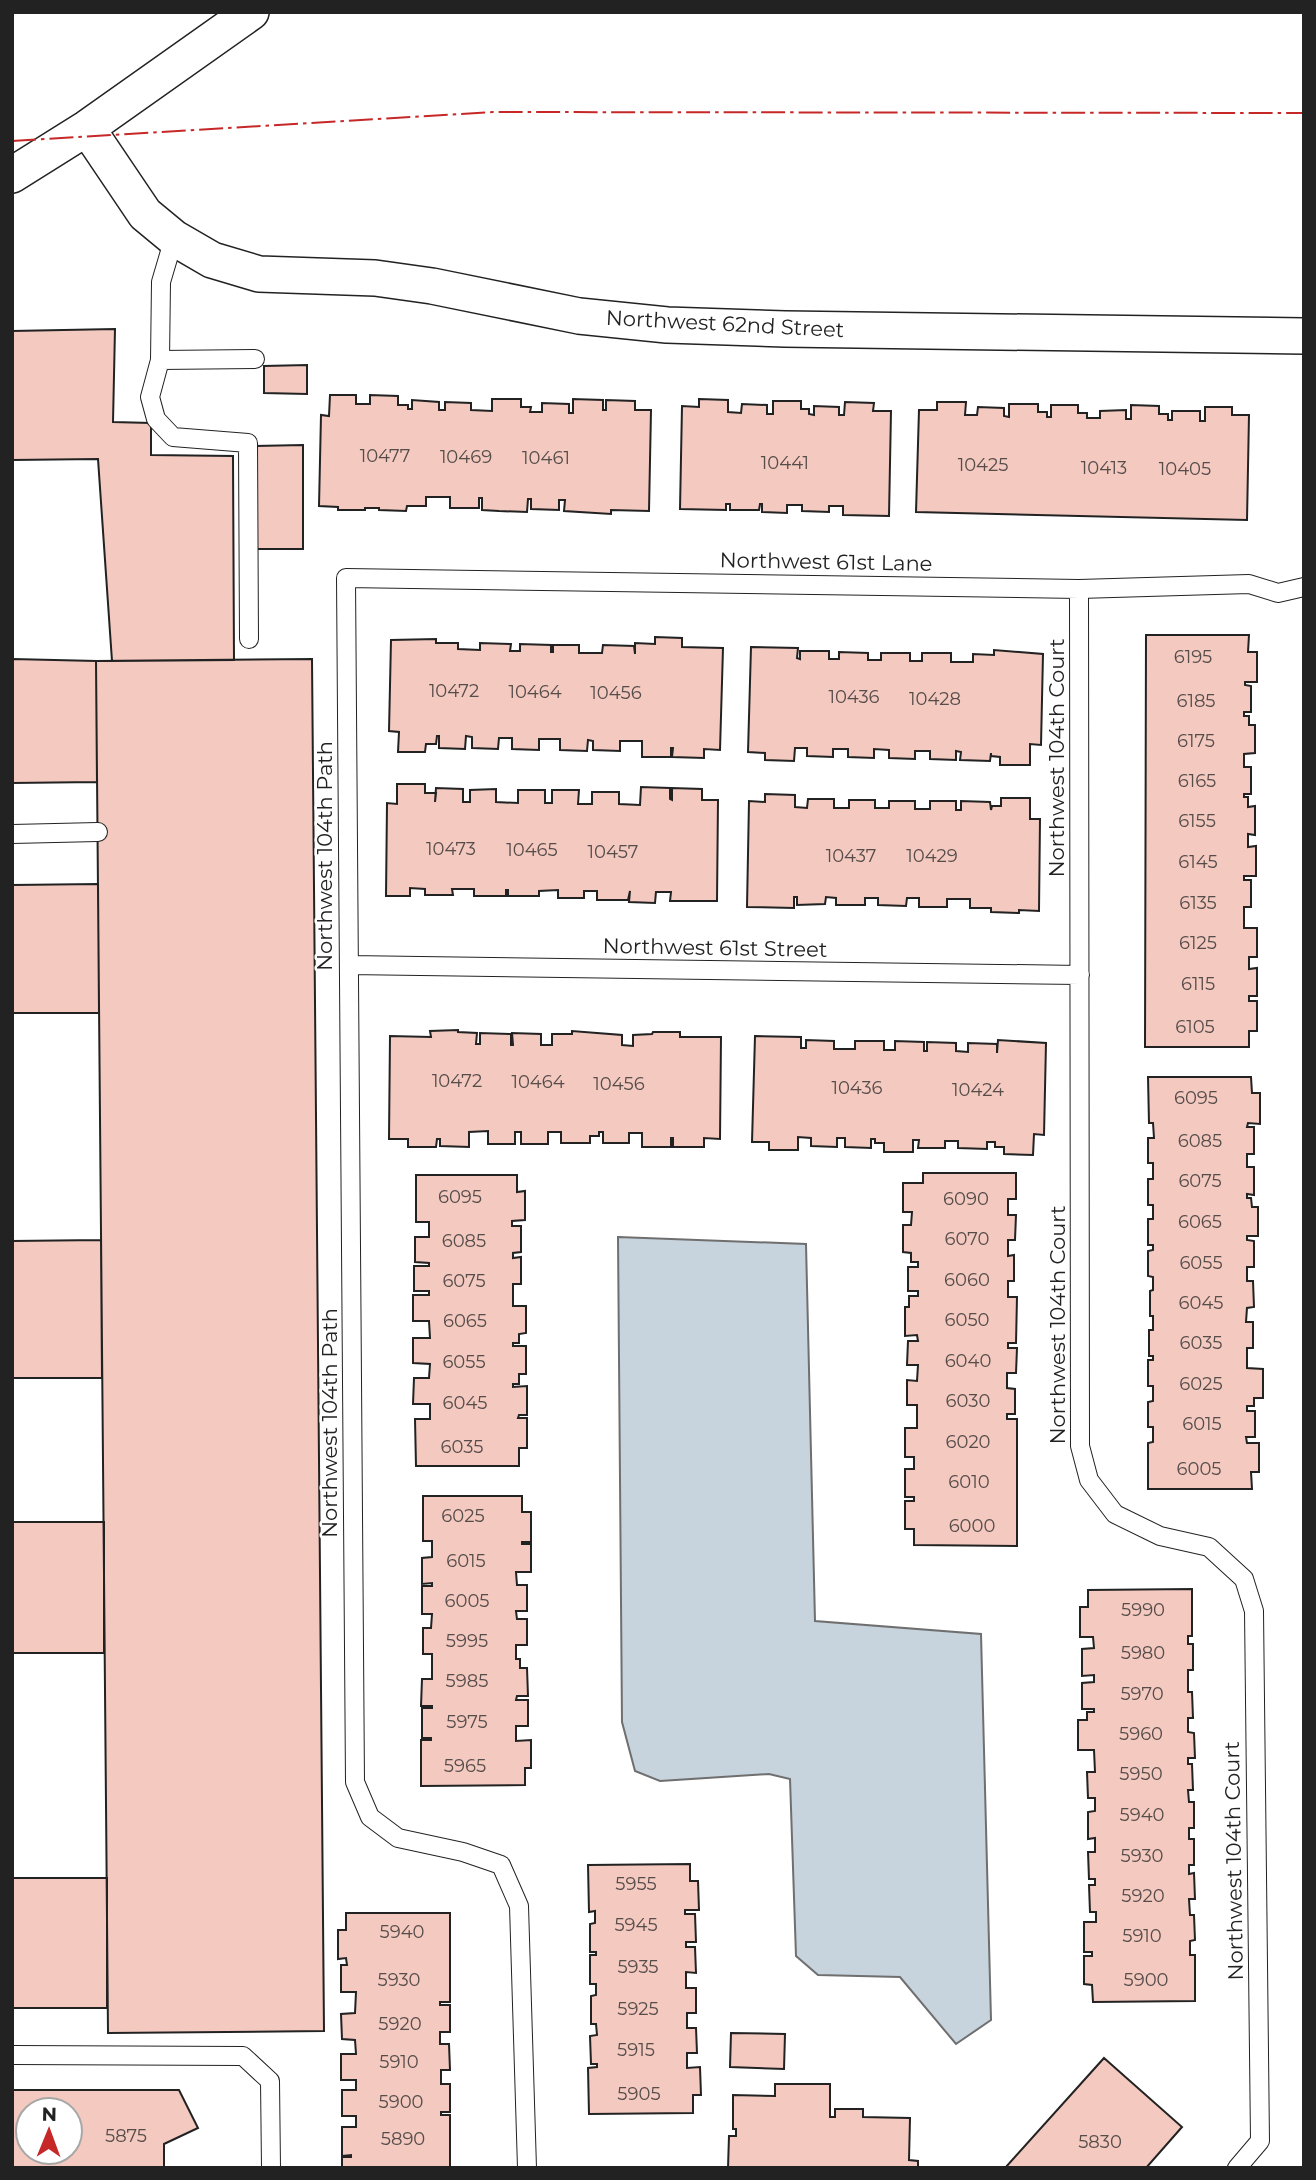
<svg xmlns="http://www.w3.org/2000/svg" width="1316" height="2180" font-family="Montserrat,sans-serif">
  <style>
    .water { fill: #c7d3dd; stroke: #6f6f6f; stroke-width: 2 }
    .building { fill: #f3c9c0; stroke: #222; stroke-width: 2; fill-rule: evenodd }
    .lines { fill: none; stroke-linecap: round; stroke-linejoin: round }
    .service-casing { stroke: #222; stroke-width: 20 }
    .minor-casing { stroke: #222; stroke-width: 38 }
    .service { stroke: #fff; stroke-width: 18 }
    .minor { stroke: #fff; stroke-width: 35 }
    .power { stroke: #c62828; stroke-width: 2; stroke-dasharray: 24 5 3.5 5; stroke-linecap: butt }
    .labels { text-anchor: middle; stroke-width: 5; stroke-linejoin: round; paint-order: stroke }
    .number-label { font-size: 18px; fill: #564c4a }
    .street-label { font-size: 21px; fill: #222; stroke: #fff }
  </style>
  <rect width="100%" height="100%" fill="#fff"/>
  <path class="water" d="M618,1237L806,1244L815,1621L981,1634L991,2020L956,2044L900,1977L818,1975L796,1956L790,1779L769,1774L660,1781L635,1771L622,1722Z"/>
  <path class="building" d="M115,329L113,422L151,423V455L233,456L234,660L112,661L98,459L12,460V331Z
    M307,365V394L264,393V366Z
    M330,395H356V404H370V395L398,396V405H408V409H412V400L439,402V410H445V402L471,403V410L492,411V399H521V407H531L530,412H542V403L569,404V413H573V399L603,400V410H606V400L635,401V410H651L649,511L611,510V514L564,511L565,500H559V510L531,509V499H528L527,512L499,511L482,510V498H479V508H450V497H426V506H407L406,511L379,510V508H365V510H338V507L319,506L321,415L329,416Z
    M699,399L728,400V412L741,413L742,404L767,405V414H773V401H801V409H809V414L814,415V406L839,407V415H844L845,402L874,403L873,411H891L889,516L843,515V506H829V512L802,511V505H787V513L762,512V504H760L759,510H730V504H726V510L680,509L682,406L699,407Z
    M937,402H966L965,415H977L978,407L1004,408V416L1009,417V404H1038V412H1047V417H1051V405H1078V413H1087V418H1100V411L1126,410V419H1131V405L1159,406V414H1168V420H1172V411H1200V421H1205V407H1232V415H1249L1247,520L916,512L919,410H937Z
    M303,445V549H255V446Z
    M1146,635H1249L1248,652H1257V682H1245V685L1251,686V712H1244V716H1249V725H1255V753L1244,754V767H1251V794H1244V797H1248V807L1255,806V835L1248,834V847L1256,846V876H1244V880H1251V907H1244V928H1257V957H1249V969L1257,968V996H1249V1001H1257V1031H1249V1047H1145Z
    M655,637L682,638V647L723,648L720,750L704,749V758L672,757L673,748H671V757H642V741H620V751L593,750V741L588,740L587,751L560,750V739H539V750L512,749V738H499L498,749L472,748V737L466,736L465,749L439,748V736H437L436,744H426L425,752H398L399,732L389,731L391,640L436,639V643H458V649L480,650V643L511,644L510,651H520V644L551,645V652H553V645H579V653H602L603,645L634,646L635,654V643L655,644Z
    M751,647L798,648L797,658L800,659V651H829V659H839V652L868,653V660H881V653H910V661H922V653H951V662H973V654L994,655V650L1043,654L1041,745L1030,744V765H1000V757L991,756V753L990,761L960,760L961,752L956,751V760L930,759V751H915V759L889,758V750L874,749V758L848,757V749H833V757L807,756V748H795L794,761L765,760V753L748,752Z
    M12,659L96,661L97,782L12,783Z
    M312,659L324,2031L108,2033L96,661Z
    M397,784H425V793H436L435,802L436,788L463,789V802H470V790L496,789V802L518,803V790H545V803H552V790H579L578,804H592V792H619V804L640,805L641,787L670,788V799L672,800V788L702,789V800H718L717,901H670L671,892H656L655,903L629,902L630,891L628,900H597V891H584V898H558V890L539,891V896H508V890H506V896H474V889H452L453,895H425V889L410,888V896H386L387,803L397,804Z
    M765,794L795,795V807L807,808L808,799H834V808H849V800H875V808H889V801H915V809H930V801H956V810H961V801L990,802L991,810L992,806H1001V798H1030V819H1040L1039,911L1019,910V913L991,912V908H970V899H947V907H919V898H907L906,906L878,905V898H865V905H836V898L826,897L825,904L797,905V897H794V908L747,907L749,801L765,802Z
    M98,884L99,1013H12V885Z
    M458,1030V1032L477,1033L476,1044H480V1033L511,1034V1045H513L512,1033L541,1034V1045H552V1034H572V1031L622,1035V1045L633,1046V1035L652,1034L653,1032H680V1037H721L720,1139L704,1138V1147H673V1138H671V1147H642V1133H629V1143H603V1132H599V1136H590V1143H561V1132H548V1144H521V1132H515V1144H488V1131L469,1132V1147L440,1146V1139H437L436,1147H408V1139H389L390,1036L431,1037L430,1031Z
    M755,1036L801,1037V1048H806V1040L834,1041V1049H855V1041H884V1050H895V1041L924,1042V1051H927V1042L956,1043V1051L968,1052V1043L997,1044V1053L998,1040L1046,1043L1044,1135L1034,1134L1033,1155L1004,1154V1147H995V1142H987V1149L958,1148V1141H945V1148H918L919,1140H913V1152H884V1143H875V1139H871V1148L845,1147V1138H837V1147L811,1146V1138L798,1137V1150H769V1142H752Z
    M1148,1077H1251L1252,1093H1260V1124L1248,1123L1247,1127H1254V1154H1247V1167H1254V1195L1247,1194V1198H1251L1252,1207H1258V1236H1247V1240L1254,1241V1267H1247V1281H1253L1254,1307L1247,1308L1246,1322H1253V1348H1247V1368L1263,1369V1398H1254V1406H1247V1411H1255V1437H1246L1247,1443H1259V1472H1251L1252,1489H1148V1443L1153,1442V1427H1148V1402L1153,1401V1386H1148V1360H1153V1356H1149V1330H1153V1316H1150V1291L1153,1290V1277L1148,1276V1251L1153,1250V1245H1148V1219H1153V1205H1148V1179H1153V1163H1148V1138H1154L1153,1123H1149Z
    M923,1173H1016V1199H1008V1215H1016L1015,1240H1008V1256L1014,1255V1281H1008V1297H1017L1016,1343H1008V1348H1017L1016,1373H1007V1388L1015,1389V1414H1007V1419H1017V1546L914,1545V1529H905V1501H914V1497H905V1469H914V1457H905V1428H917V1405H907V1380L917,1381L918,1365H907L908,1341H918L917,1335L905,1336V1307H909V1296H918V1291H908V1267H918V1262H911V1253L903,1252V1225H911L912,1212H903V1183H923Z
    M416,1175H517V1192L525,1191V1220L512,1221V1226H521V1252L513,1253V1258L521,1257V1284H513V1306H526V1333L519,1334V1343H513V1346H526V1374H519V1384H513V1387L527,1386V1415H519L518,1418H527V1448H519V1466H416L415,1419H430V1404H413L414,1378H429L430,1364L413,1363V1338H430L429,1321H413V1295H429V1291H414V1266H429V1263L415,1262V1237H429V1222H416Z
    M101,1240L102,1378H12V1241Z
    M423,1496H522V1512H531V1542H522V1544H531V1572H516L517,1585H527V1611H516L517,1619H527V1645H516V1659H520V1668H527L528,1696H517L516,1700H528V1726H516V1741L531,1740V1768H525V1785L421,1786V1740H431V1738H422V1708H432V1706H421L422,1679H432V1654H423V1628H431L432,1614H422V1586H432V1583L422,1584V1558L432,1557V1541H423Z
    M12,1522H104V1653H12Z
    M1192,1589V1636H1188V1644H1193V1670H1188V1692H1192L1193,1718H1188V1732L1194,1733L1195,1758H1188V1764H1192L1193,1790H1188L1189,1802H1194V1828H1189V1839H1194V1865H1189V1874L1194,1873L1195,1899H1189L1190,1915H1194L1195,1940L1190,1941V1955H1195V2001L1093,2002L1092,1985L1084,1984V1956H1092V1952H1084V1922H1096V1912H1090L1089,1885H1095V1879H1089L1088,1852H1095V1838L1088,1839V1812L1095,1811V1798H1088L1087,1772H1095L1094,1750H1078V1720H1087V1712H1094V1709H1082V1683L1094,1682V1675L1082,1676V1649L1094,1648L1093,1637H1080V1607H1088V1590Z
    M690,1864V1881H698L699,1910H685V1914H695L696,1942H686V1947H695L696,1973L686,1972V1988H696V2013H687V2028H696L697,2053H687V2068L700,2067L701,2095H693V2113L589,2114L588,2068L597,2067V2064H591L590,2036L597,2035L596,2024H591V1996L596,1995V1984H590V1955H596V1952H590V1924L595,1923V1911L589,1912L588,1865Z
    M12,1878H107V2008H12Z
    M346,1913H450V2002H440V2005H450V2032H440V2044H449L450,2070H441V2084H450V2112H441V2115H450V2168H342V2157H351V2155L342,2156V2127H356V2116H342V2090H356V2080H341V2054H356L355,2040L342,2039L341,2014L355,2013L356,1992H341V1965H347L346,1958L338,1959V1930H346Z
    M731,2033L785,2034L784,2069L730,2067Z
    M1104,2058L1182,2127L1146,2168H1005Z
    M775,2084H830V2117H835V2109H863V2117L910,2118L909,2160L918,2161V2168H728L729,2136H736V2129H733V2095L775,2096Z
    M12,2090H179L198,2128L164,2144V2168H12ZM28,2110H70V2152H28Z"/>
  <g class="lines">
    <defs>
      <path id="service" d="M174,238L161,282L160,360L150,397L156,419L173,437L248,443L249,639
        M160,360L255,359
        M1079,589L1080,1446L1089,1480L1115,1514L1160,1536L1209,1547L1244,1579L1254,1611L1260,2141L1237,2168
        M12,834L98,832
        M349,965L1080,975
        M12,2055L243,2056L270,2081L271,2168
        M527,2168L519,1906L501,1865L463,1852L398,1838L370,1817L355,1782L346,578L1079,589L1249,584L1278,593L1304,587"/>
      <path id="minor" d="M87,128L145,214L174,238L212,260L259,274L375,278L432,286L579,316L667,325L785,329L1304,336
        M12,175L87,128L251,12"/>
    </defs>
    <use href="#service" class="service-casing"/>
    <use href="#minor" class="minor-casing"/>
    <use href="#service" class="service"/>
    <use href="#minor" class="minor"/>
    <path class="power" d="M12,141L493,112L1304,113"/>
  </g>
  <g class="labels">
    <g class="number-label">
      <text x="385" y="462">10477</text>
      <text x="466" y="463">10469</text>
      <text x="546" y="464">10461</text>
      <text x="785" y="469">10441</text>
      <text x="983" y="471">10425</text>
      <text x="1104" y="474">10413</text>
      <text x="1185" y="475">10405</text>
      <text x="1193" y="663">6195</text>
      <text x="454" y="697">10472</text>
      <text x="535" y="698">10464</text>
      <text x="616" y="699">10456</text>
      <text x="854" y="703">10436</text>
      <text x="935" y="705">10428</text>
      <text x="1196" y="707">6185</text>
      <text x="1196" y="747">6175</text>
      <text x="1197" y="787">6165</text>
      <text x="1197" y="827">6155</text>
      <text x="451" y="855">10473</text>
      <text x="532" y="856">10465</text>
      <text x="613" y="858">10457</text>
      <text x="851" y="862">10437</text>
      <text x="932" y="862">10429</text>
      <text x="1198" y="868">6145</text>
      <text x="1198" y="909">6135</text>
      <text x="1198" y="949">6125</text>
      <text x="1198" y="990">6115</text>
      <text x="1195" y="1033">6105</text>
      <text x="457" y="1087">10472</text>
      <text x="538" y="1088">10464</text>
      <text x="619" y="1090">10456</text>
      <text x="857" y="1094">10436</text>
      <text x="978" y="1096">10424</text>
      <text x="1196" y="1104">6095</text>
      <text x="1200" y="1147">6085</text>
      <text x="1200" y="1187">6075</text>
      <text x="460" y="1203">6095</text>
      <text x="966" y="1205">6090</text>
      <text x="1200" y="1228">6065</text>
      <text x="967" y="1245">6070</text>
      <text x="464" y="1247">6085</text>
      <text x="1201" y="1269">6055</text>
      <text x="967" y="1286">6060</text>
      <text x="464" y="1287">6075</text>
      <text x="1201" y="1309">6045</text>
      <text x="967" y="1326">6050</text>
      <text x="465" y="1327">6065</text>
      <text x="1201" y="1349">6035</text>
      <text x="968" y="1367">6040</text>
      <text x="464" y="1368">6055</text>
      <text x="1201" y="1390">6025</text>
      <text x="968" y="1407">6030</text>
      <text x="465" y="1409">6045</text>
      <text x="1202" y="1430">6015</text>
      <text x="968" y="1448">6020</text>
      <text x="462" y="1453">6035</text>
      <text x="1199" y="1475">6005</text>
      <text x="969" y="1488">6010</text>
      <text x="463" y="1522">6025</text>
      <text x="972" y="1532">6000</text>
      <text x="466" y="1567">6015</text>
      <text x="467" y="1607">6005</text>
      <text x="1143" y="1616">5990</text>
      <text x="467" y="1647">5995</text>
      <text x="1143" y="1659">5980</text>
      <text x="467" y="1687">5985</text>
      <text x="1142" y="1700">5970</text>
      <text x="467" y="1728">5975</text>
      <text x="1141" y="1740">5960</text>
      <text x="465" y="1772">5965</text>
      <text x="1141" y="1780">5950</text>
      <text x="1142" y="1821">5940</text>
      <text x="1142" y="1862">5930</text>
      <text x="636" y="1890">5955</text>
      <text x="1143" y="1902">5920</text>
      <text x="636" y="1931">5945</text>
      <text x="402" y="1938">5940</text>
      <text x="1142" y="1942">5910</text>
      <text x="638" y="1973">5935</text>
      <text x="399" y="1986">5930</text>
      <text x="1146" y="1986">5900</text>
      <text x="638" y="2015">5925</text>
      <text x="400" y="2030">5920</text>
      <text x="636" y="2056">5915</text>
      <text x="399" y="2068">5910</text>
      <text x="639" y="2100">5905</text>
      <text x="401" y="2108">5900</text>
      <text x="126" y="2142">5875</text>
      <text x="403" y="2145">5890</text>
      <text x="1100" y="2148">5830</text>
    </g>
    <g class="street-label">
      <text transform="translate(725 324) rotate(3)" y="7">Northwest 62nd Street</text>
      <text transform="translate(826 562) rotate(1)" y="7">Northwest 61st Lane</text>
      <text transform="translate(1057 758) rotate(-90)" y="7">Northwest 104th Court</text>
      <text transform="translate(325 856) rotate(-90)" y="7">Northwest 104th Path</text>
      <text transform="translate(715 948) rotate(1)" y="7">Northwest 61st Street</text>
      <text transform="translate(1058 1325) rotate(-90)" y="7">Northwest 104th Court</text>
      <text transform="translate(330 1423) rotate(-90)" y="7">Northwest 104th Path</text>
      <text transform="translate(1234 1861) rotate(-91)" y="7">Northwest 104th Court</text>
    </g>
  </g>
  <rect width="1316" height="2180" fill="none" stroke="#222222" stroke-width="28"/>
  <g transform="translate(49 2131) rotate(1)"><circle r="33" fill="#ffffff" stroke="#a7a7a7" stroke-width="2"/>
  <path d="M0-5L12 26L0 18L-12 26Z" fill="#c62828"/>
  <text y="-10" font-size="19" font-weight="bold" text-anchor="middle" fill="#222222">N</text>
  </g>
</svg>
